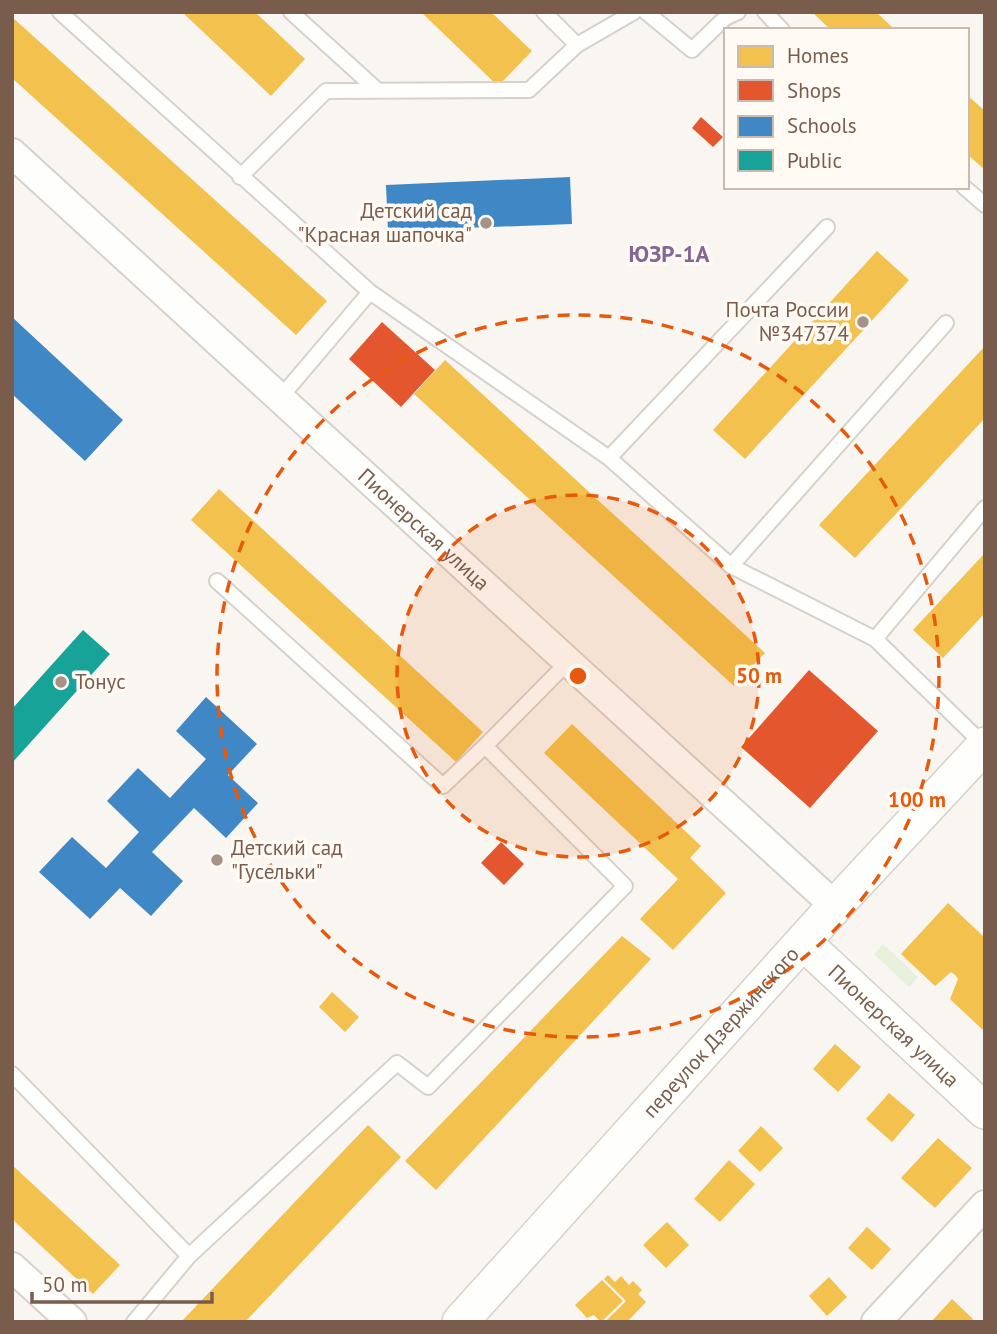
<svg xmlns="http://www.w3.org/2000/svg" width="997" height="1334" font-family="'PT Sans',sans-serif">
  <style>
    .green { fill: #e7f0db }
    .homes { fill: #f2c14e }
    .shops { fill: #e4572e }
    .schools { fill: #3f88c5 }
    .public { fill: #17a398 }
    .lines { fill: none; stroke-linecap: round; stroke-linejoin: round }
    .service-casing { stroke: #d7d1cb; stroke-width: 18 }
    .minor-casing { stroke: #d7d1cb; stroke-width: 32 }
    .tertiary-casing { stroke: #d7d1cb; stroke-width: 38 }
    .service { stroke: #fefefd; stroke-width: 14 }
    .minor { stroke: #fefefd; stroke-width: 28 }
    .tertiary { stroke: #fefefd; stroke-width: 35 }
    .ring { fill: none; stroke: #e8590c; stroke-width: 3.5; stroke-dasharray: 12 9 }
    .poi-dot { fill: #a69286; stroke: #fffaf3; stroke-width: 2.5 }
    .labels { text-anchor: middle; stroke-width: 7; stroke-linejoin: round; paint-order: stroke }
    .poi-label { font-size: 21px; fill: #7a5c4d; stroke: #fffaf3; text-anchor: end }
    .street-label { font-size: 21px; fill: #7a5c4d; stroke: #fffaf3 }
    .neighbourhood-label { font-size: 23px; font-weight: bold; fill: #846695; stroke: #fffaf3 }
    .centre { fill: #e8590c; stroke: #fffaf3; stroke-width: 3.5 }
    .ring-label { font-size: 21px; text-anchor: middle; font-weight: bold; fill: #e8590c; stroke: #fffaf3; stroke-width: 7; stroke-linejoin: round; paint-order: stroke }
  </style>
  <rect width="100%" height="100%" fill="#f9f5f0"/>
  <path class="green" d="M883,944L918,977L909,987L874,954Z"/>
  <path class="homes" d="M182,12H255L305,59L271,96Z
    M421,12H491L532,51L498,86Z
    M812,12H876L895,30H831Z
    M12,17L327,301L296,335L12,78Z
    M967,95L985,111V170L967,154Z
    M877,251L909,280L745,459L713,430Z
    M985,346V418L855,558L819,525Z
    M445,360L765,653L734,686L414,394Z
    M219,489L483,732L456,762L191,520Z
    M985,553V613L943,658L913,630Z
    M572,724L701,846L690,858L726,893L673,950L640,919L678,879L544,753Z
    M948,903L983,936L985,934V1032L950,999L958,979L955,975L951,972L935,986L901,954Z
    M622,936L651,959L436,1190L405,1161Z
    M332,992L359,1017L345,1032L319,1007Z
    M835,1044L861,1067L838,1092L813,1069Z
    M889,1093L915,1115L892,1142L866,1119Z
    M368,1125L401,1157L245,1322H181Z
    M761,1126L783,1148L760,1172L738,1151Z
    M938,1138L972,1168L935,1208L901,1178Z
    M729,1160L755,1184L720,1222L694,1199Z
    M12,1165L120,1265L93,1294L12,1219Z
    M667,1222L689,1245L666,1268L643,1245Z
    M867,1227L891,1249L872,1270L848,1248Z
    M608,1275L615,1282L621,1276L629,1285L633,1281L642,1290L638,1294L646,1302L627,1322H605L626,1301L604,1279Z
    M829,1277L847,1297L827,1316L809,1296Z
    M602,1280L623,1301L601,1322L594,1315L587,1318L575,1305Z
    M952,1299L973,1319L971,1322H931Z"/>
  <path class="shops" d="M701,117L723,137L713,147L692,128Z
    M382,322L435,370L401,407L349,359Z
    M809,670L878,731L810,808L741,747Z
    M501,842L524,864L504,885L481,863Z"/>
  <path class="schools" d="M570,177L572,224L388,231L386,185Z
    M12,317L123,420L85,461L12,394Z
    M206,697L257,744L228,775L258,803L226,838L194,808L152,852L183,881L151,916L120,888L90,919L39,872L72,837L106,868L139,832L107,801L138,768L170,798L206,759L176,731Z"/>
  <path class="public" d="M83,630L110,654L12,763V709Z"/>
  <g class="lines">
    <defs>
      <path id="service" d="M60,12L370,292L609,458L731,566L875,639L984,745
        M291,12L376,89
        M544,12L577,45L634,12
        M646,12L692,50L725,18L738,12
        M765,12L782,30
        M240,177L326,91L529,90L577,45
        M964,187L985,205
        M280,398L370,292
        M609,458L827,227
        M731,566L946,323
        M217,581L443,786L485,746
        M875,639L985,508
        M12,1074L189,1256L134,1322
        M189,1256L397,1063L428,1087L625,886L485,746L568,662"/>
      <g id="minor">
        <path id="s1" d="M12,153L835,906"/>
        <path d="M12,1267L72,1322"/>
        <path d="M876,1322L985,1205"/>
      </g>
      <g id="tertiary">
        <path id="s2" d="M804,943L985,1111"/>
        <path id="s3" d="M460,1322L835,906L985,745"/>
      </g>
    </defs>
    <use href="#service" class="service-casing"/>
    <use href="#minor" class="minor-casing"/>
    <use href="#tertiary" class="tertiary-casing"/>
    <use href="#service" class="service"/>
    <use href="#minor" class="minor"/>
    <use href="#tertiary" class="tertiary"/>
  </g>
  <circle cx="578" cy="676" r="181" fill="#e8590c" fill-opacity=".12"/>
  <g class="ring">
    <circle cx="578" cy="676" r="181"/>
    <circle cx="578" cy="676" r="361"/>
  </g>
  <g class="poi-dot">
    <circle cx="486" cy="223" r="7"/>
    <circle cx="863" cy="322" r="7"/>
    <circle cx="61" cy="682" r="7"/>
    <circle cx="217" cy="860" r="7"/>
  </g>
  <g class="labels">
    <g class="poi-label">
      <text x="472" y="218">Детский сад<tspan x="472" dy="24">"Красная шапочка"</tspan></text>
      <text x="849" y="317">Почта России<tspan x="849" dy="24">№347374</tspan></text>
      <text x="75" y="689" text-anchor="start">Тонус</text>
      <text x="231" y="855" text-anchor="start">Детский сад<tspan x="231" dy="24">"Гусельки"</tspan></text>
    </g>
    <g class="street-label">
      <text dy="7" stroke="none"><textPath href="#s1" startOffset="558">Пионерская улица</textPath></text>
      <text dy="7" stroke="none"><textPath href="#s2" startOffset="122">Пионерская улица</textPath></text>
      <text dy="7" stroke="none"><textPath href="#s3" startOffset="390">переулок Дзержинского</textPath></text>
    </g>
    <g class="neighbourhood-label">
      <text x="669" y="262">ЮЗР-1А</text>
    </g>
  </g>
  <circle cx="578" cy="676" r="10" class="centre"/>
  <g class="ring-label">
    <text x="759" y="683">50 m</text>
    <text x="917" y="807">100 m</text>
  </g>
  <rect width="997" height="1334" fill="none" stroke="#7a5c4d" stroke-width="28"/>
  <rect x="724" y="28" width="245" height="161" fill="#fffaf3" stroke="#cabbb1" stroke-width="2"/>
  <rect x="738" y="46" width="35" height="21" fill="#f2c14e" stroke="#cabbb1" stroke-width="2"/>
  <text x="787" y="63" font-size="21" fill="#7a5c4d">Homes</text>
  <rect x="738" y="80" width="35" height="21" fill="#e4572e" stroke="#cabbb1" stroke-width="2"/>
  <text x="787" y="98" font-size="21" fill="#7a5c4d">Shops</text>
  <rect x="738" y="116" width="35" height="21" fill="#3f88c5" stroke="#cabbb1" stroke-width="2"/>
  <text x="787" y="133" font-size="21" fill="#7a5c4d">Schools</text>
  <rect x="738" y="150" width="35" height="21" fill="#17a398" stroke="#cabbb1" stroke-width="2"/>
  <text x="787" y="168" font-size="21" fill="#7a5c4d">Public</text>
  <path d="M32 1292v10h180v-10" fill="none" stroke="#7a5c4d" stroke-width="3.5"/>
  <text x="42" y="1292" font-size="21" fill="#7a5c4d" stroke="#fffaf3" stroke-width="5" paint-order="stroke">50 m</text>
</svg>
